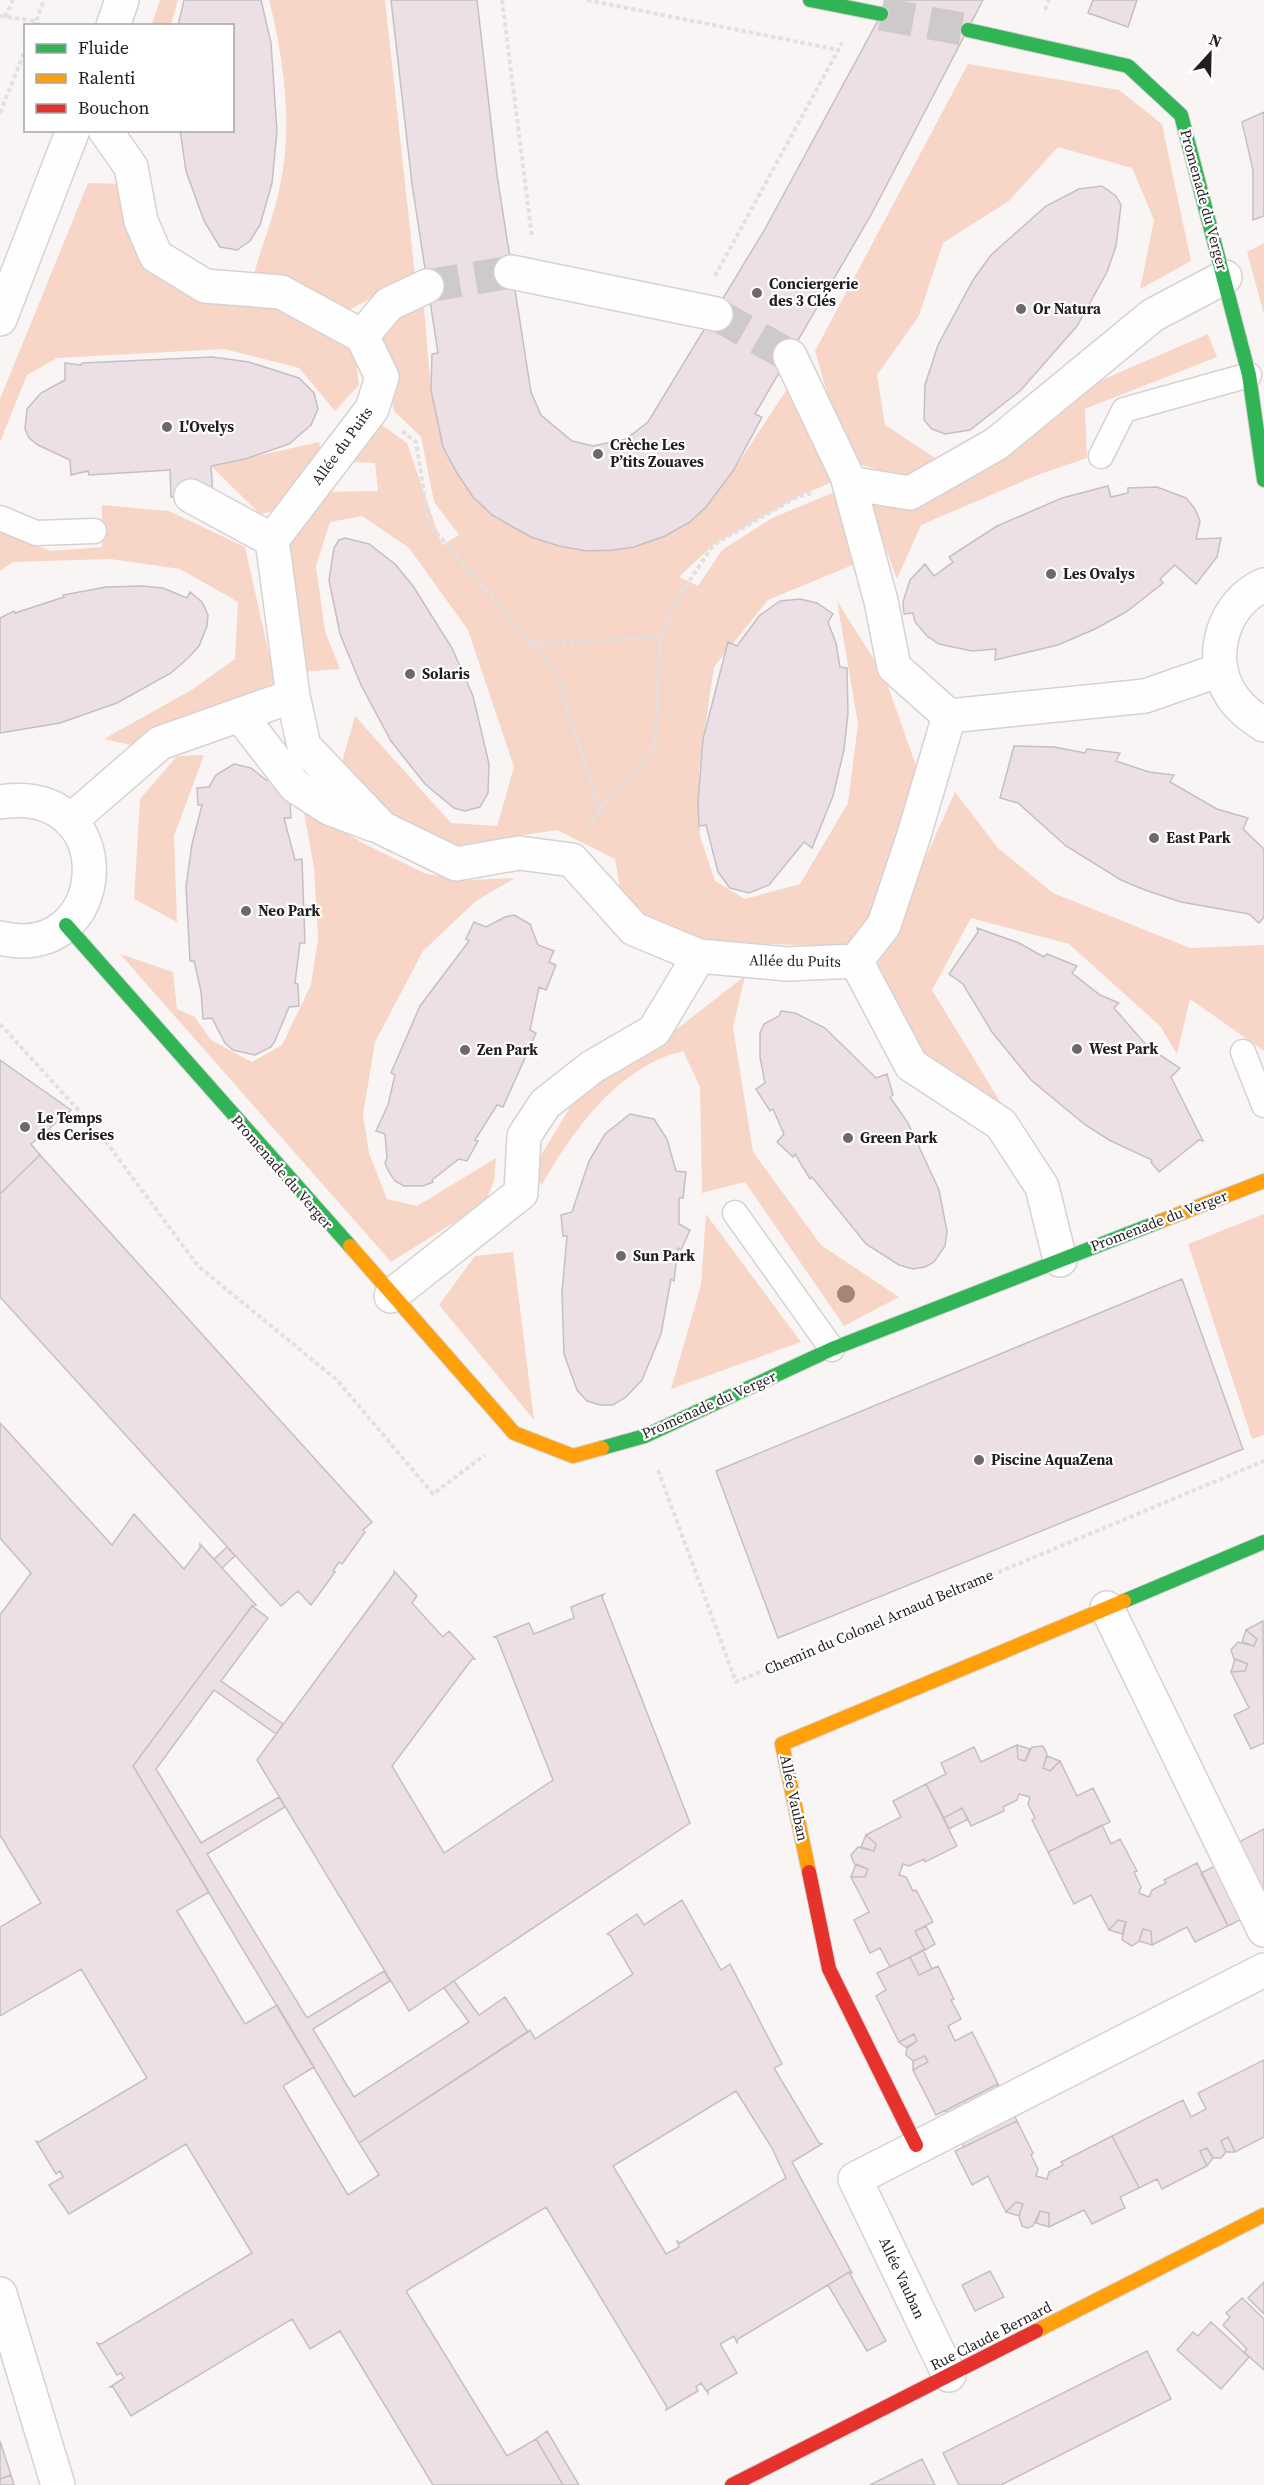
<svg xmlns="http://www.w3.org/2000/svg" width="1264" height="2485" font-family="'Source Serif 4',serif">
  <style>
    .green { fill: #f7d6c8 }
    .building { fill: #ecdfe5; stroke: #c4c0c1; stroke-width: 1.5; fill-rule: evenodd }
    .lines { fill: none; stroke-linecap: round; stroke-linejoin: round }
    .street-tunnel { stroke: #cfcaca; stroke-width: 33; stroke-dasharray: 33 16; stroke-linecap: butt }
    .secondary-tunnel { stroke: #cfcaca; stroke-width: 33; stroke-dasharray: 33 16; stroke-linecap: butt }
    .lane-casing { stroke: #d7d2d2; stroke-width: 27 }
    .street-casing { stroke: #d7d2d2; stroke-width: 36 }
    .fast-casing { stroke: #d7d2d2; stroke-width: 16 }
    .slow-casing { stroke: #d7d2d2; stroke-width: 16 }
    .jam-casing { stroke: #d7d2d2; stroke-width: 16 }
    .path { stroke: #e2e0e1; stroke-width: 4; stroke-dasharray: 4.5 3; stroke-linecap: butt }
    .lane { stroke: #fefefe; stroke-width: 24 }
    .street { stroke: #fefefe; stroke-width: 33 }
    .fast { stroke: #30b455; stroke-width: 14 }
    .slow { stroke: #ff9f0a; stroke-width: 14 }
    .jam { stroke: #e5322d; stroke-width: 14 }
    .tree { fill: #a58575 }
    .poi-dot { fill: #6e6969; stroke: #fff; stroke-width: 2 }
    .labels { text-anchor: middle; stroke-width: 4.5; stroke-linejoin: round; paint-order: stroke }
    .street-label { font-size: 15px; fill: #221d1e; stroke: #fff }
    .poi-label { font-size: 15px; font-weight: bold; fill: #221d1e; stroke: #fff; text-anchor: start }
  </style>
  <rect width="100%" height="100%" fill="#faf5f5"/>
  <path class="green" d="M160,0H178L171,25L152,24Z
    M269,0H385L415,275L347,311L253,279C260,248 274,218 280,186C293,125 284,59 269,0Z
    M968,64L1119,90L1162,124L1191,261L1140,289L1154,220L1132,168L1058,147L1009,201L943,243L919,316L877,375L885,425L941,462L914,481L860,464L833,413L815,351Z
    M88,183L126,184L130,242L176,285L276,305L355,351L359,385L335,411L299,368L224,349L57,358L27,375L0,442V399Z
    M1264,243V314L1247,252Z
    M424,308L431,390L443,447L492,515L531,537L613,550L690,522L733,471L791,383L847,476L797,497L713,545L679,577L698,586L722,550L772,518L840,490L862,561L768,600L714,667L699,770L700,836L715,881L745,899L800,884L848,803L858,724L837,601L884,675L919,774L878,912L844,947L704,941L669,937L622,900L615,859L557,830L454,846L397,826L342,762L355,716L451,823L497,826L514,767L468,630L409,548L362,516L330,522L316,566L325,631L340,669L301,672L285,542L321,492L378,491L375,463L347,462L376,421L407,443L442,545L459,535L434,502L421,437L394,411L378,337L403,310Z
    M1208,334L1217,357L1085,409L1087,458L1040,474L921,525L897,579L864,490L907,507L1088,386Z
    M319,442L322,453L280,510L260,514L211,466Z
    M102,505L169,511L245,547L276,685L144,748L104,739L193,689L235,659L238,602L180,569L110,559L13,562L0,571V531L51,551L102,547Z
    M204,755L174,836L177,922L134,899L140,799L177,756Z
    M955,792L998,848L1053,893L1190,948L1264,945V1051L1190,999L1177,1054L1160,1026L1069,944L971,918L932,990L1001,1103L923,1057L877,966Z
    M303,807L361,842L426,874L469,880L515,878L476,901L423,951L375,1042L363,1115L369,1153L387,1199L417,1206L496,1158L494,1181L485,1203L391,1262L120,954L173,972L177,1009L195,1017L211,1040L252,1062L282,1045L311,985L318,939L314,868Z
    M745,976L733,1027L753,1152L821,1245L899,1297L844,1326L745,1182L702,1193L700,1087L683,1051C618,1067 573,1130 542,1185L532,1170L572,1104L605,1065L673,1032Z
    M706,1214L801,1342L671,1389L701,1285Z
    M1264,1214V1435L1252,1439L1188,1244Z
    M513,1252L534,1420L439,1305L475,1256Z"/>
  <path class="building" d="M184,0H261L271,43L277,131L272,183L260,225L250,241L237,250L220,247L204,221L186,171L180,130H232V26H178Z
    M391,0H477L497,175L531,392L541,415L572,441L593,446L626,439L648,422L765,229L889,0H983L871,215L755,414L762,417L733,471L706,507L690,522L665,536L634,547L613,550L587,551L559,546L531,537L492,515L473,497L457,473L443,447L431,390L432,354L438,353L412,184Z
    M1093,0H1137L1128,27L1088,13Z
    M1264,112V216L1253,220V170L1242,122Z
    M1102,186L1116,196L1121,205L1116,246L1107,272L1077,326L1021,390L970,430L945,434L932,429L924,420L925,385L938,345L973,280L991,255L1046,206L1079,189Z
    M212,357L249,362L299,378L314,393L318,409L311,425L289,444L245,459L211,466L213,495L171,497L170,470L89,475L88,471L71,475L70,460L38,445L29,438L25,429L27,409L41,393L65,380V363L81,365L82,363Z
    M1108,486L1111,497L1128,493V488L1157,487L1186,498L1195,509L1200,521L1196,539L1221,538L1217,557L1196,584L1175,565L1160,579L1163,583L1126,612L1095,629L1058,645L995,660L996,649L972,651L939,644L927,636L915,622L913,613L904,614L903,602L910,580L925,564L934,576L953,562L949,557L997,526L1062,498Z
    M345,538L369,544L395,564L413,586L452,648L473,696L489,764L488,793L480,807L465,811L454,808L425,784L391,741L361,685L340,634L329,580L334,548L339,540Z
    M142,586L163,588L187,598L190,592L202,602L208,615L207,626L199,646L188,658L171,673L117,703L60,723L0,733V618L14,611L15,613L64,597L63,595L106,587Z
    M800,599L817,603L833,614L828,622L836,643L840,667L847,668L848,713L844,750L833,796L812,848L804,842L769,885L749,893L730,888L718,872L706,825L699,826L698,802L703,739L728,642L737,646L759,616L780,601Z
    M1014,746L1054,747L1085,753L1087,749L1120,753L1116,761L1149,772L1174,775L1170,782L1217,809L1248,818L1243,829L1264,849V917L1259,923L1249,914L1181,902L1145,890L1121,880L1066,846L1018,803L1000,798Z
    M234,764L251,768L266,780H280L289,789L291,818H284L295,860L302,859L305,943H300L295,983L298,984L299,1006L289,1007L275,1041L271,1047L255,1055L233,1050L225,1043L212,1018L203,1019L201,991L194,961H190L186,886L192,844L202,805H198L197,788L209,787L216,775Z
    M514,915L530,924L538,945L554,951L549,962L556,965L546,990L539,987L530,1030L536,1033L503,1107L497,1105L475,1140L478,1141L467,1161L459,1159L432,1180L433,1182L423,1186H404L395,1181L389,1172L385,1163L387,1158L385,1134L376,1131L388,1105L395,1075L391,1073L420,1006L469,941L466,939L474,922L486,927L505,917Z
    M977,928L1019,943L1044,957L1047,954L1077,966L1072,973L1100,995L1119,1003L1114,1008L1155,1055L1157,1053L1180,1068L1171,1077L1203,1141L1199,1140L1159,1172L1151,1162L1152,1160L1109,1140L1084,1124L1031,1080L992,1032L963,984L949,974L978,932Z
    M781,1011L795,1013L825,1028L876,1078L887,1074L893,1095L890,1097L908,1123L939,1190L947,1231L945,1246L934,1262L925,1267L913,1269L899,1265L866,1244L812,1177L810,1179L795,1154L793,1157L777,1142L784,1134L773,1109L770,1111L756,1089L765,1083L760,1057V1033L764,1024L779,1016Z
    M0,1060L71,1110L31,1144L40,1155L0,1194Z
    M630,1114L654,1119L667,1139L676,1171L686,1172L683,1198H679V1224L690,1230L681,1250L678,1248L674,1281L671,1279L661,1334L642,1380L626,1397L613,1405H600L587,1401L577,1390L564,1354L562,1292L567,1236H563L561,1215L572,1212L589,1161L605,1134Z
    M40,1155L372,1522L363,1530L365,1532L342,1564L339,1562L333,1571L335,1572L311,1605L298,1591L281,1606L0,1297V1194Z
    M1182,1279L1243,1449L778,1638L716,1471Z
    M0,1423L112,1545L134,1514L184,1569L200,1548V1544L256,1605L252,1606L133,1766L209,1892L177,1911L245,2024L277,2005L314,2067L283,2086L348,2195L379,2175L359,2143L530,2030L535,2039L633,1974L610,1935L607,1934L637,1914L644,1925L682,1900L721,1970L730,1964L782,2064L774,2068L819,2143L822,2144L792,2162L852,2273L849,2272L828,2285L738,2339L737,2343L734,2336L720,2344L737,2373L708,2390V2393L701,2383L696,2387L698,2391L666,2410L667,2407L546,2207L406,2291L507,2456L536,2439L563,2485H433L340,2331L310,2349L292,2319L131,2416L113,2387H110L124,2378L121,2373L117,2375L97,2343L101,2344L252,2253L186,2144L69,2214L49,2185L63,2177L60,2171L56,2174L36,2141L39,2142L147,2078L81,1969L0,2016V1927L41,1903L0,1835V1615L31,1573L0,1538ZM736,2091L772,2148L786,2178L680,2243L677,2241L679,2247L666,2254L613,2166Z
    M227,1547L235,1556L222,1568L214,1559Z
    M394,1571L417,1596L412,1603L443,1637L449,1631L475,1659H472L392,1766L444,1853L553,1780L497,1638L494,1637L529,1623L534,1634L574,1618L571,1607L604,1594L602,1597L690,1823L409,2011L257,1760L394,1574Z
    M252,1606L268,1618L221,1681L283,1724L276,1734L214,1690L156,1769L201,1843L279,1797L285,1807L207,1854L307,2018L384,1971L390,1981L313,2029L354,2097L469,2022L444,1988L454,1981L479,2015L505,1997L528,2032L359,2143L133,1766Z
    M1263,1621L1264,1743L1251,1749L1234,1715L1249,1708L1231,1672L1245,1671L1248,1664L1234,1659L1231,1650L1238,1642L1254,1646L1257,1639L1246,1630Z
    M1246,1630L1257,1639L1254,1646L1242,1642Z
    M1235,1659L1248,1664L1245,1671L1231,1672Z
    M1017,1745L1030,1749L1025,1761L1018,1759Z
    M1017,1745L1018,1759L1025,1761L1032,1747L1043,1746L1047,1754L1043,1768L1050,1771L1060,1761L1077,1796L1093,1788L1110,1822L1048,1852L1032,1820L1035,1818L1028,1804L1030,1797L1019,1794L1017,1800L1003,1807L1004,1811L971,1826L962,1808L944,1818L926,1784L946,1774L941,1763L974,1747L981,1762Z
    M1047,1756L1060,1761L1050,1771L1043,1768Z
    M926,1784L957,1846L925,1862L924,1859L909,1866L903,1864L899,1875L906,1877L913,1891L916,1890L933,1922L915,1931L925,1950L890,1967L880,1948L870,1953L854,1920L869,1912L851,1877H865L868,1869L854,1864L851,1855L858,1847L874,1851L876,1844L866,1835L901,1817L893,1801Z
    M962,1808L968,1819L949,1829L944,1818Z
    M1102,1825L1111,1844L1120,1839L1137,1871L1134,1872L1141,1887L1139,1893L1149,1897L1152,1890L1166,1883L1164,1880L1197,1863L1228,1926L1195,1942L1187,1927L1152,1945L1151,1931L1143,1929L1139,1941L1132,1946L1122,1940L1126,1922L1118,1920L1109,1930L1091,1895L1074,1904L1048,1852Z
    M1264,1829V1900L1235,1844Z
    M866,1835L876,1844L874,1851L861,1847Z
    M1240,1853L1264,1908L1228,1926L1201,1873Z
    M856,1864L868,1869L865,1877H851Z
    M1118,1920L1126,1922L1122,1934L1109,1930Z
    M926,1926L935,1944L925,1950L915,1931Z
    M1143,1929L1151,1931L1152,1945L1139,1941Z
    M923,1950L932,1969L919,1975L910,1957Z
    M910,1957L919,1975L938,1966L954,1999L951,2000L961,2019L948,2026L955,2041L972,2032L998,2084L936,2115L913,2070L928,2062L925,2056L913,2061L906,2055L907,2047L917,2041L914,2034L899,2042L876,1996L886,1990L877,1973Z
    M914,2034L917,2041L907,2048L899,2042Z
    M925,2056L928,2062L913,2070V2061Z
    M1264,2060V2137L1235,2152L1228,2137L1221,2141L1226,2152L1221,2158H1213L1207,2148L1200,2151L1207,2166L1162,2189L1157,2179L1139,2188L1112,2136L1183,2100L1191,2117L1206,2109L1198,2093Z
    M998,2084L1017,2121L964,2147L946,2110Z
    M1017,2121L1033,2153L1031,2155L1038,2169L1036,2176L1047,2179L1049,2172L1063,2165L1061,2162L1112,2136L1139,2188L1120,2197L1125,2208L1092,2224L1084,2210L1049,2227V2213L1040,2211L1033,2226L1027,2228L1022,2226L1019,2216L1023,2204L1016,2202L1006,2212L988,2176L972,2185L955,2151Z
    M1228,2137L1235,2152H1226L1221,2141Z
    M1207,2148L1213,2158L1207,2166L1200,2151Z
    M1016,2202L1023,2204L1019,2216L1006,2212Z
    M1040,2211L1049,2213V2227L1036,2223Z
    M990,2271L1004,2297L975,2311L962,2285Z
    M849,2272L886,2341L867,2351L828,2285Z
    M1264,2282V2314L1248,2298Z
    M1242,2298L1264,2319V2370L1244,2352L1247,2349L1223,2325L1230,2317L1226,2313Z
    M1211,2322L1249,2357L1221,2389L1177,2350L1193,2332L1198,2336Z
    M1147,2351L1171,2399L1001,2485H959L943,2453Z
    M547,2431L579,2485H563L536,2439Z
    M0,2441L11,2475L0,2479Z
    M922,2459L935,2485H870Z
    M11,2475L14,2485H0V2479Z"/>
  <g class="lines">
    <path class="street-tunnel" d="M427,286L511,272
      M716,314L790,356"/>
    <path class="secondary-tunnel" d="M881,14L968,30"/>
    <defs>
      <path id="lane" d="M1101,456L1124,410L1249,375
        M0,518L36,533L94,531
        M1243,1052L1264,1105
        M735,1213L832,1349"/>
      <path id="street" d="M113,26L122,0
        M105,130L131,167L141,221L156,256L205,286L281,292L362,336L382,377L372,409L272,540L293,696L304,746L382,828L456,864L519,853L572,860L634,929L699,956L788,964L856,961L884,925L914,835L949,716L1145,696L1220,670
        M511,272L716,314
        M0,319L73,130
        M362,336L389,304L427,286
        M790,356L847,476L881,601L894,667L949,716
        M849,483L910,493L996,444L1153,315L1225,277
        M191,496L272,540
        M1264,585C1224,602 1207,656 1230,693C1238,707 1250,716 1264,725
        M240,715L295,786L329,808L374,825
        M0,802C125,782 113,966 0,938
        M70,821L160,743L293,696
        M856,961L911,1065L1001,1124L1042,1187L1060,1260
        M391,1296L521,1193L524,1136L545,1104L592,1067L654,1031L699,956
        M1107,1608L1264,1930
        M0,2294L58,2485
        M949,2375L855,2179L1264,1970"/>
      <path id="fast" d="M810,0L881,14
        M968,30L1128,66L1181,115L1249,375L1264,480
        M66,925L350,1246
        M602,1448L645,1436L832,1349L1161,1221
        M1124,1601L1264,1542"/>
      <path id="slow" d="M1161,1221L1264,1181
        M350,1246L514,1433L573,1456L602,1448
        M809,1872L782,1744L1124,1601
        M1036,2331L1264,2215"/>
      <path id="jam" d="M809,1872L829,1969L916,2145
        M732,2485L1036,2331"/>
    </defs>
    <use href="#lane" class="lane-casing"/>
    <use href="#street" class="street-casing"/>
    <use href="#fast" class="fast-casing"/>
    <use href="#slow" class="slow-casing"/>
    <use href="#jam" class="jam-casing"/>
    <path class="path" d="M502,0L532,237
      M587,0L839,50
      M1045,10L1049,0
      M0,16L36,21L34,26
      M5,17L13,0
      M41,26L36,21L44,0
      M0,113L26,48
      M715,276L842,43
      M402,431L416,442L429,524L557,673L599,809
      M532,644L660,637
      M590,827L599,809L655,748L660,637L677,600L713,545L797,497L812,493
      M0,1024L101,1135L198,1266L337,1380L433,1494L485,1455
      M658,1470L736,1682L1264,1461"/>
    <use href="#lane" class="lane"/>
    <use href="#street" class="street"/>
    <use href="#fast" class="fast"/>
    <use href="#slow" class="slow"/>
    <use href="#jam" class="jam"/>
  </g>
  <circle class="tree" cx="846" cy="1294" r="9"/>
  <g class="poi-dot">
    <circle cx="757" cy="293" r="6"/>
    <circle cx="1021" cy="309" r="6"/>
    <circle cx="167" cy="427" r="6"/>
    <circle cx="598" cy="454" r="6"/>
    <circle cx="1051" cy="574" r="6"/>
    <circle cx="410" cy="674" r="6"/>
    <circle cx="1154" cy="838" r="6"/>
    <circle cx="246" cy="911" r="6"/>
    <circle cx="1077" cy="1049" r="6"/>
    <circle cx="465" cy="1050" r="6"/>
    <circle cx="25" cy="1127" r="6"/>
    <circle cx="848" cy="1138" r="6"/>
    <circle cx="621" cy="1256" r="6"/>
    <circle cx="979" cy="1460" r="6"/>
  </g>
  <g class="labels">
    <g class="street-label">
      <text transform="translate(1204 200) rotate(75)" y="5">Promenade du Verger</text>
      <text transform="translate(342 446) rotate(-54)" y="5">Allée du Puits</text>
      <text transform="translate(795 961) rotate(1)" y="5">Allée du Puits</text>
      <text transform="translate(282 1172) rotate(49)" y="5">Promenade du Verger</text>
      <text transform="translate(1159 1221) rotate(-21)" y="5">Promenade du Verger</text>
      <text transform="translate(709 1405) rotate(-24)" y="5">Promenade du Verger</text>
      <text transform="translate(879 1622) rotate(-23)" y="5">Chemin du Colonel Arnaud Beltrame</text>
      <text transform="translate(794 1798) rotate(78)" y="5">Allée Vauban</text>
      <text transform="translate(902 2278) rotate(65)" y="5">Allée Vauban</text>
      <text transform="translate(991 2336) rotate(-27)" y="5">Rue Claude Bernard</text>
    </g>
    <g class="poi-label">
      <text x="769" y="289">Conciergerie<tspan x="769" dy="17">des 3 Clés</tspan></text>
      <text x="1033" y="314">Or Natura</text>
      <text x="179" y="432">L'Ovelys</text>
      <text x="610" y="450">Crèche Les<tspan x="610" dy="17">P’tits Zouaves</tspan></text>
      <text x="1063" y="579">Les Ovalys</text>
      <text x="422" y="679">Solaris</text>
      <text x="1166" y="843">East Park</text>
      <text x="258" y="916">Neo Park</text>
      <text x="1089" y="1054">West Park</text>
      <text x="477" y="1055">Zen Park</text>
      <text x="37" y="1123">Le Temps<tspan x="37" dy="17">des Cerises</tspan></text>
      <text x="860" y="1143">Green Park</text>
      <text x="633" y="1261">Sun Park</text>
      <text x="991" y="1465">Piscine AquaZena</text>
    </g>
  </g>
  <rect x="24" y="24" width="210" height="108" fill="#ffffff" stroke="#a7a5a5" stroke-width="1.5"/>
  <rect x="36" y="44" width="30" height="9" fill="#30b455" stroke="#a7a5a5" stroke-width="1.5"/>
  <text x="78" y="54" font-size="18" fill="#221d1e">Fluide</text>
  <rect x="36" y="74" width="30" height="9" fill="#ff9f0a" stroke="#a7a5a5" stroke-width="1.5"/>
  <text x="78" y="84" font-size="18" fill="#221d1e">Ralenti</text>
  <rect x="36" y="104" width="30" height="9" fill="#e5322d" stroke="#a7a5a5" stroke-width="1.5"/>
  <text x="78" y="114" font-size="18" fill="#221d1e">Bouchon</text>
  <g transform="translate(1210 54) rotate(22)" stroke="#ffffff" stroke-width="4.5" paint-order="stroke">
  <path d="M0-4.5L10 22L0 15L-10 22Z" fill="#221d1e"/>
  <text y="-9" font-size="16" font-weight="bold" text-anchor="middle" fill="#221d1e">N</text>
  </g>
</svg>
